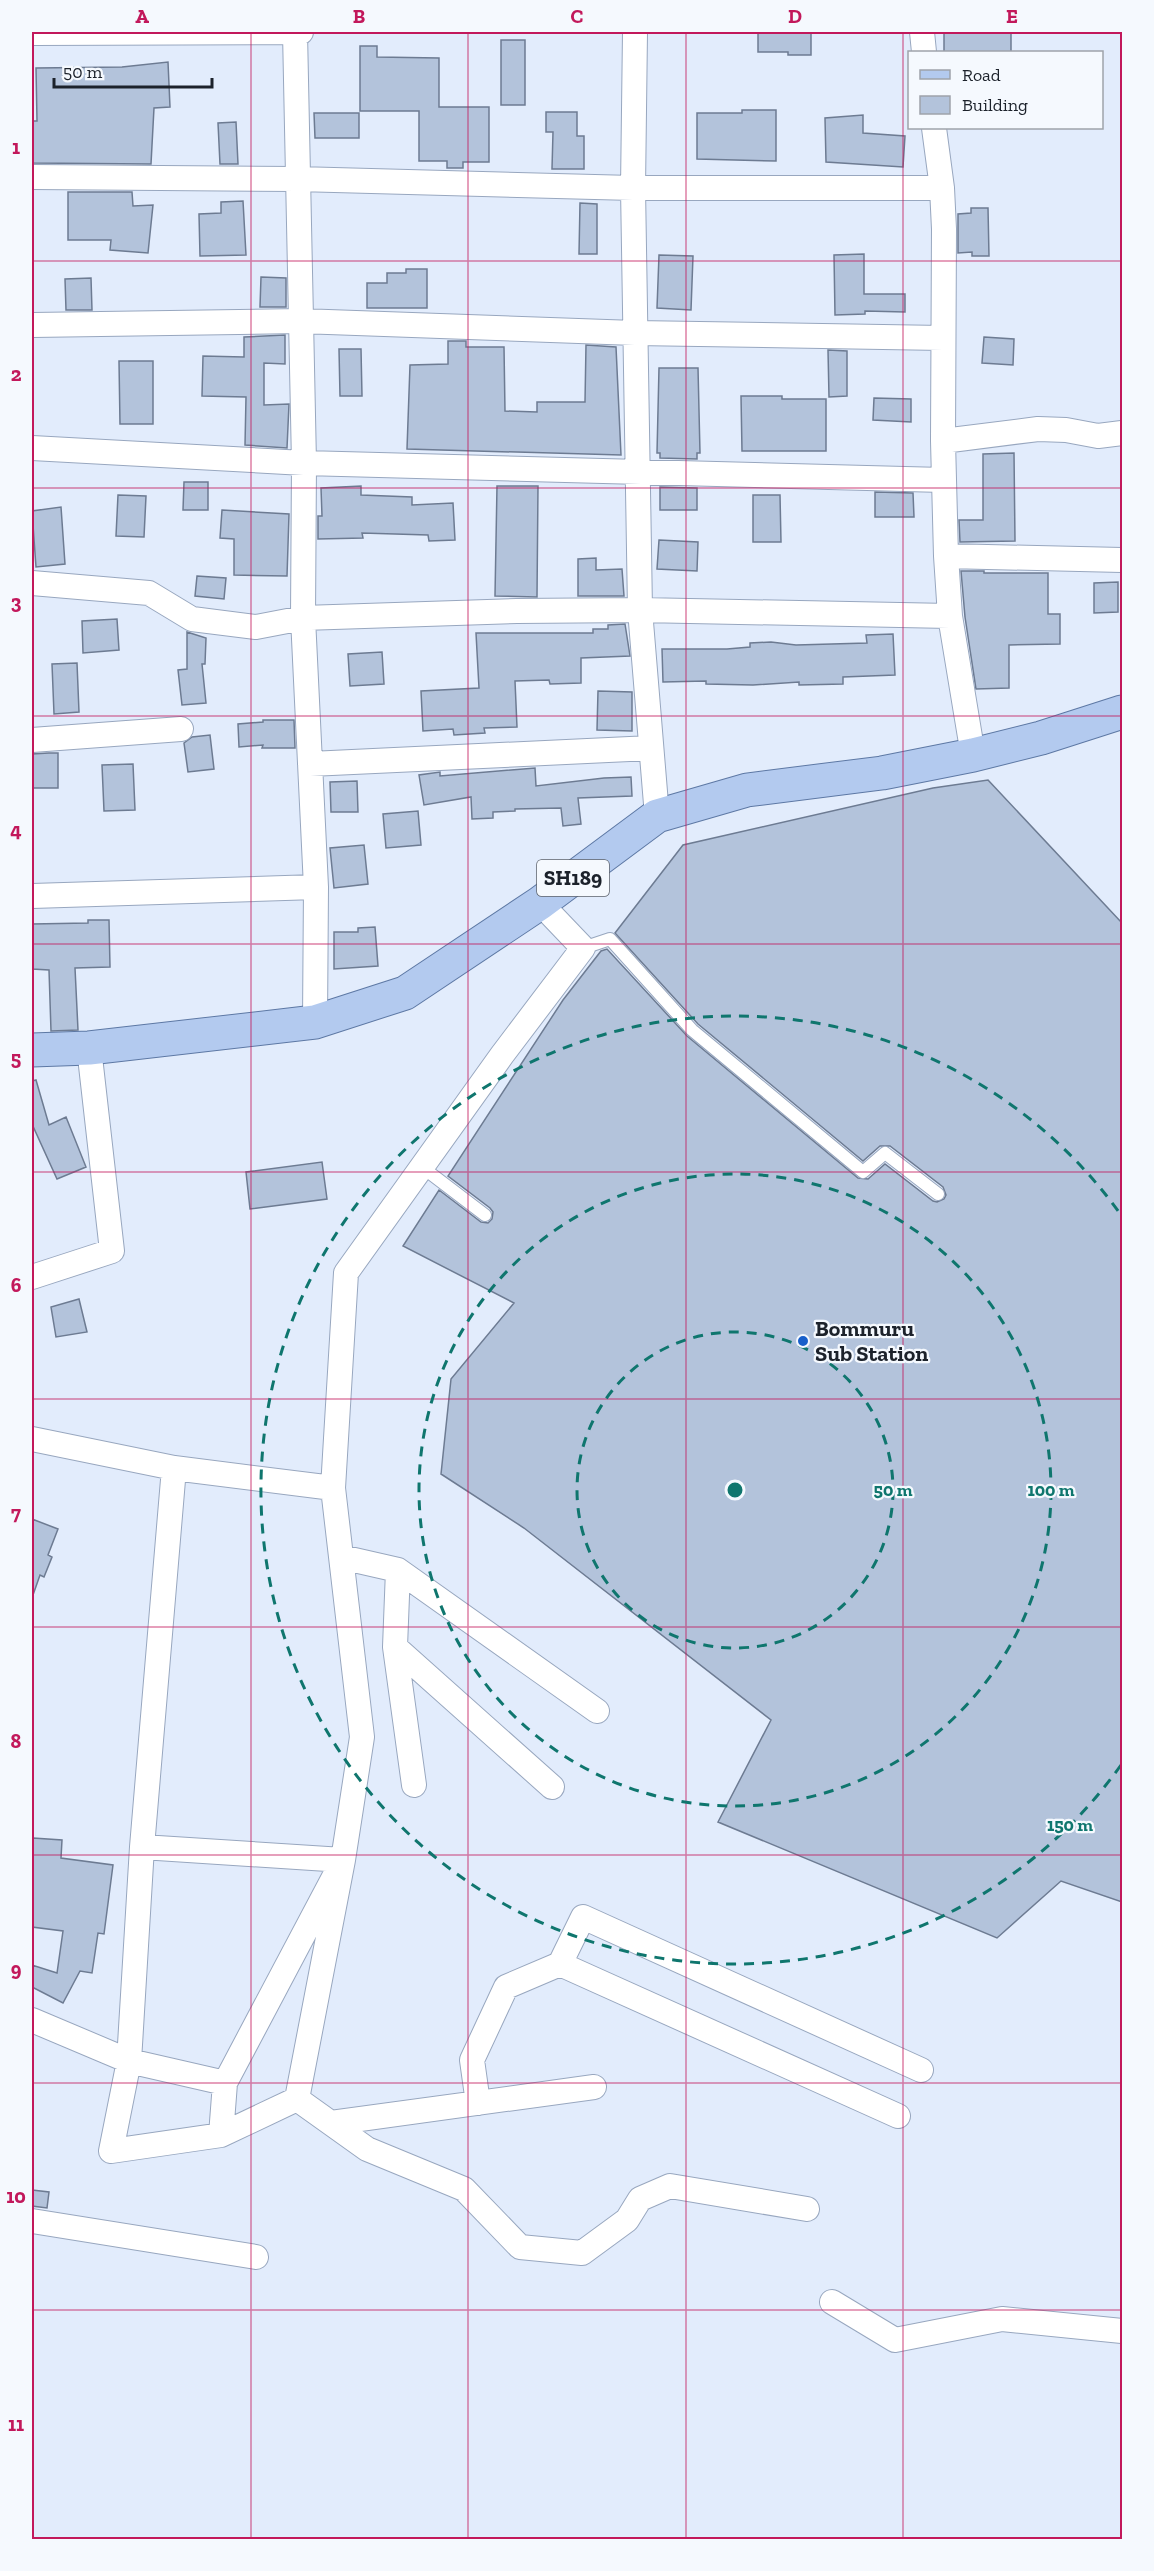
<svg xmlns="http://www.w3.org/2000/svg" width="1154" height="2571" font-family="'Zilla Slab',serif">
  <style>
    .building { fill: #b3c3db; stroke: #6d7b92; stroke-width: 1.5 }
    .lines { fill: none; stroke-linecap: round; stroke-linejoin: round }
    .lane-casing { stroke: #98a7bf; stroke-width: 14 }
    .street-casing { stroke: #98a7bf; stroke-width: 26 }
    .primary-casing { stroke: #5d78a4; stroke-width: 35 }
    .lane { stroke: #fff; stroke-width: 12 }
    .street { stroke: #fff; stroke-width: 24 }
    .primary { stroke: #b3caef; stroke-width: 33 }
    .grid { fill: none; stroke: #c2185b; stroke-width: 1.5; stroke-opacity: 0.55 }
    .ring { fill: none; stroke: #0f766e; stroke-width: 3; stroke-dasharray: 10 8 }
    .poi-dot { fill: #185fca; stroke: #f5f9fe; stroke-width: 2 }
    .labels { text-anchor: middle; stroke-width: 4.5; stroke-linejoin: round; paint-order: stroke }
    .shield { fill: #f5f9fe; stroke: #5d626a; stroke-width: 1.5 }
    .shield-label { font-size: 21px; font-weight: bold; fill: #1c222b }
    .poi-label { font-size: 22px; font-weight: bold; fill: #1c222b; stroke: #f5f9fe; text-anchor: start }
    .centre { fill: #0f766e; stroke: #f5f9fe; stroke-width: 3 }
    .ring-label { font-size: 18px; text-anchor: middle; font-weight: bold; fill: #0f766e; stroke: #f5f9fe; stroke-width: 4.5; stroke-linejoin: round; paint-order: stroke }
    .neatline { fill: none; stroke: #c2185b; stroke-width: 2 }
    .grid-label { font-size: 20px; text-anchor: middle; font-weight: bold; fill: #c2185b }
  </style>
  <rect width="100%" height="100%" fill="#e2ecfc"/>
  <path class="building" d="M758,32H811V55H788V52H758Z
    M944,32H1011V52H944Z
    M501,40H525V105H501Z
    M360,46H377V57L439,58V107H489V162H463V168H447V161H419V111H360Z
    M168,62L170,107L154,108L151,164L32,163V121H37L36,68L122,67Z
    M742,110H776V161L697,159V113H742Z
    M546,112H577V136H584V169H552L553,132H546Z
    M314,113H359V138H315Z
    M863,115V133L905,136L903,167L826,162L825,118Z
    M236,122L238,164H220L218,123Z
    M68,192H132L133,206L153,205L148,253L110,250L111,240H68Z
    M243,201L246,255L200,256L199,214L221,213V202Z
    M580,203L597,204V254H579Z
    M971,208H988L989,256H972V252L958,253V214L971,213Z
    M864,254V294H905V312L865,311V314L835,315L834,255Z
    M659,255L693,256L691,310L657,308Z
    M406,269H427V308H367V283H387V273H406Z
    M261,277L286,278V307H260Z
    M91,278L92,310H66L65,279Z
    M285,335V364L264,363V405L289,404L287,448L245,445L246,397L202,396L203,356L244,357V337Z
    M984,337L1014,339L1013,365L982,363Z
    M448,341H466V347H504L505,411L537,412V402H585L586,345L616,347L621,455L407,449L410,365L448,364Z
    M339,349H361L362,396H340Z
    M828,350L847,351V396L829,397Z
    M119,361H153V424H120Z
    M659,368H698L700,453H697V459L660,458V453H657Z
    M741,396H782V399H826V451H742Z
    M874,398L911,399V422L873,420Z
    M1014,453L1015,541L960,542L959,520H983V454Z
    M184,482H208V510H183Z
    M361,486V495L412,497V505L453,503L455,540L429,541L428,535L362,533L363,538L318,539V516H322L321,488Z
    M497,486H538L537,597L495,596Z
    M660,487L697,488V510H660Z
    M875,492L913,493L914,517H875Z
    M118,495L146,496L144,537L116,536Z
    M753,495H780L781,542H753Z
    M61,507L65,564L36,567L32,511Z
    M222,510L289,514L287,576L234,575V539L220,538Z
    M659,540L698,542L697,571L657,569Z
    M596,558V570L622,569L624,596H578V559Z
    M961,571H984V573H1048V614H1060V644L1009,645V688L976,689L965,617Z
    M197,576L226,578L224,599L195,596Z
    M1118,582V612L1094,613V583Z
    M117,619L119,650L83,653L82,621Z
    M625,624L630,656L581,658V683L550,684L549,680L515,681L517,727L484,728L485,733L454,735L453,729L423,731L421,691L479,688L476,633H593V629H608V625Z
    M187,632L206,638L205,664H202L206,703L182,705L178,670L187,669Z
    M893,634L895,675L843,677V684L799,685V682L753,685L706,684V681L663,682L662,649H727L750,647V643L771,642L796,645L867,643L866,635Z
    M382,652L384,684L350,686L348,654Z
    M77,663L79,712L54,714L52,664Z
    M598,691L632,692V731L597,730Z
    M263,720H294L295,748H262L263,745L239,747L238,724L263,722Z
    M210,735L214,769L188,772L184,743L192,737Z
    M49,753H58V788H32V754Z
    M133,764L135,810L104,811L102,765Z
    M535,768L536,786L604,778L631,777L632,796L578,798L581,824L563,826L561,808L515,809V811L493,812V818L472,819L471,797L424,805L419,775L440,772V776Z
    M988,780L1122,923V1902L1061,1881L997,1938L718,1822L771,1720L524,1528L441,1474L451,1379L514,1303L403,1246L439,1190L481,1222L488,1223L492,1219L493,1212L490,1208L448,1176L563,1000L601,951L607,949L687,1036L858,1178L868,1179L885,1164L933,1201L937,1202L944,1199L946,1195L943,1187L890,1146H880L863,1161L698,1024L615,933L683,845L933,788Z
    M357,781L358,812H331L330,782Z
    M418,811L421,845L386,848L383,814Z
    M364,845L368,884L334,888L330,848Z
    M88,920H109L110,967L75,968L78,1030L51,1031L49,970L32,969V924L88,923Z
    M375,927L378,966L334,969V932H358V928Z
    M36,1080L49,1125L66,1117L86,1167L57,1179L32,1124V1081Z
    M322,1162L327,1199L250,1209L246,1172Z
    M79,1299L87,1332L56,1337L51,1307Z
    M32,1519L58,1529L48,1555L52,1557L44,1577L40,1575L33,1595Z
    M33,1838L62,1840L61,1858L113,1865L104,1934L98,1933L92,1973L80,1971L63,2003L32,1987V1965L57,1973L63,1931L32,1927Z
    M32,2190L49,2192L47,2208L32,2206Z"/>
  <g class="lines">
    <defs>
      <path id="lane" d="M583,948L610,939L692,1030L863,1172L885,1153L938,1194
        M422,1167L485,1215"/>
      <path id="street" d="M295,32L304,463L303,618L316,887L315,1022
        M635,32L633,188L640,610L657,816
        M922,32L924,52
        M32,33L301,32
        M934,128L942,188L944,229L943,441L946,556L950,616L973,755
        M32,177L297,179L633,188H942
        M32,325L300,321L635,333L943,338
        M943,441L1038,429L1066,430L1098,436L1122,433
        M32,448L304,463L943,480
        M946,556L1122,560
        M32,583L149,593L192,619L256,627L303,618L517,611L640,610L950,616
        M32,740L181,729
        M310,764L651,748
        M32,896L316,887
        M540,903L583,948L502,1055L346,1273L333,1488L362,1737L343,1860L297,2099L367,2149L464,2189L520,2247L582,2253L627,2220L640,2199L670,2186L807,2209
        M32,1277L112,1251L89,1048
        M32,1439L174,1468L333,1488
        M174,1468L142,1847L129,2061L111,2151L221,2135L297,2099
        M341,1557L398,1570L597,1711
        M398,1570L395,1647L414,1785
        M395,1647L552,1787
        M142,1847L343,1860L225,2083L221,2135
        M560,1964L583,1917L921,2070
        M32,2020L129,2061L225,2083
        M478,2103L472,2060L506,1987L560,1964L898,2116
        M331,2123L594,2087
        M32,2221L256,2257
        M832,2302L895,2340L1002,2319L1122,2331"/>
      <path id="primary" d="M32,1050L89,1048L315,1022L405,993L540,903L657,816L747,790L882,773L973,755L1041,738L1122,712"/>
    </defs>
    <use href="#lane" class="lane-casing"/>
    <use href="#street" class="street-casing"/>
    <use href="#primary" class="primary-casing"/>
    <use href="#lane" class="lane"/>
    <use href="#street" class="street"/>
    <use href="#primary" class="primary"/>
  </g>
  <path class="grid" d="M251,32V2540M468,32V2540M686,32V2540M903,32V2540M32,261H1122M32,488H1122M32,716H1122M32,944H1122M32,1172H1122M32,1399H1122M32,1627H1122M32,1855H1122M32,2083H1122M32,2310H1122"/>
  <g class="ring">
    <circle cx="735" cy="1490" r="158"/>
    <circle cx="735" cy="1490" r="316"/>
    <path d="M1121 1765A474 474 0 1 1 1121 1215"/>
  </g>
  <circle class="poi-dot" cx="803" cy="1341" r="6"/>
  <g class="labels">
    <rect class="shield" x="537" y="860" width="72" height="36" rx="4.5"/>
    <g class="shield-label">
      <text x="573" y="885">SH189</text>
    </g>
    <g class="poi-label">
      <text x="815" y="1336">Bommuru<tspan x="815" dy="25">Sub Station</tspan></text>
    </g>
  </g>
  <circle cx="735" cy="1490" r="9" class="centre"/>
  <g class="ring-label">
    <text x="893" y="1496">50 m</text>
    <text x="1051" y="1496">100 m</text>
    <text x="1070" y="1831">150 m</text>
  </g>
  <rect width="1154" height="2571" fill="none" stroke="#f5f9fe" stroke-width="66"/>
  <rect x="908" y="51" width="195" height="78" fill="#f5f9fe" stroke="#9ea3aa" stroke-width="1.5"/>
  <rect x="920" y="70" width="30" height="9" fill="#b3caef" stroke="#9ea3aa" stroke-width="1.5"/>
  <text x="962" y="81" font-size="18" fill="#1c222b">Road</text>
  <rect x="920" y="96" width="30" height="18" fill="#b3c3db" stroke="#9ea3aa" stroke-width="1.5"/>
  <text x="962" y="111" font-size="18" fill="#1c222b">Building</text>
  <path d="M54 78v9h158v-9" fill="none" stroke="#1c222b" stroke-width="3"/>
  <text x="63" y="78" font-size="18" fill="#1c222b" stroke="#f5f9fe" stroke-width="4.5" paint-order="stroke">50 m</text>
  <rect x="33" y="33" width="1088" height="2505" class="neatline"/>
  <g class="grid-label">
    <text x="142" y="23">A</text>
    <text x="359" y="23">B</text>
    <text x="577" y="23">C</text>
    <text x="795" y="23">D</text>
    <text x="1012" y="23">E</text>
    <text x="16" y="154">1</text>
    <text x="16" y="381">2</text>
    <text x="16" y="609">3</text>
    <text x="16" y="837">4</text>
    <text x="16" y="1065">5</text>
    <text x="16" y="1292">6</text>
    <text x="16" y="1520">7</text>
    <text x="16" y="1748">8</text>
    <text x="16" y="1976">9</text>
    <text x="16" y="2203">10</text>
    <text x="16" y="2431">11</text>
  </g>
</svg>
